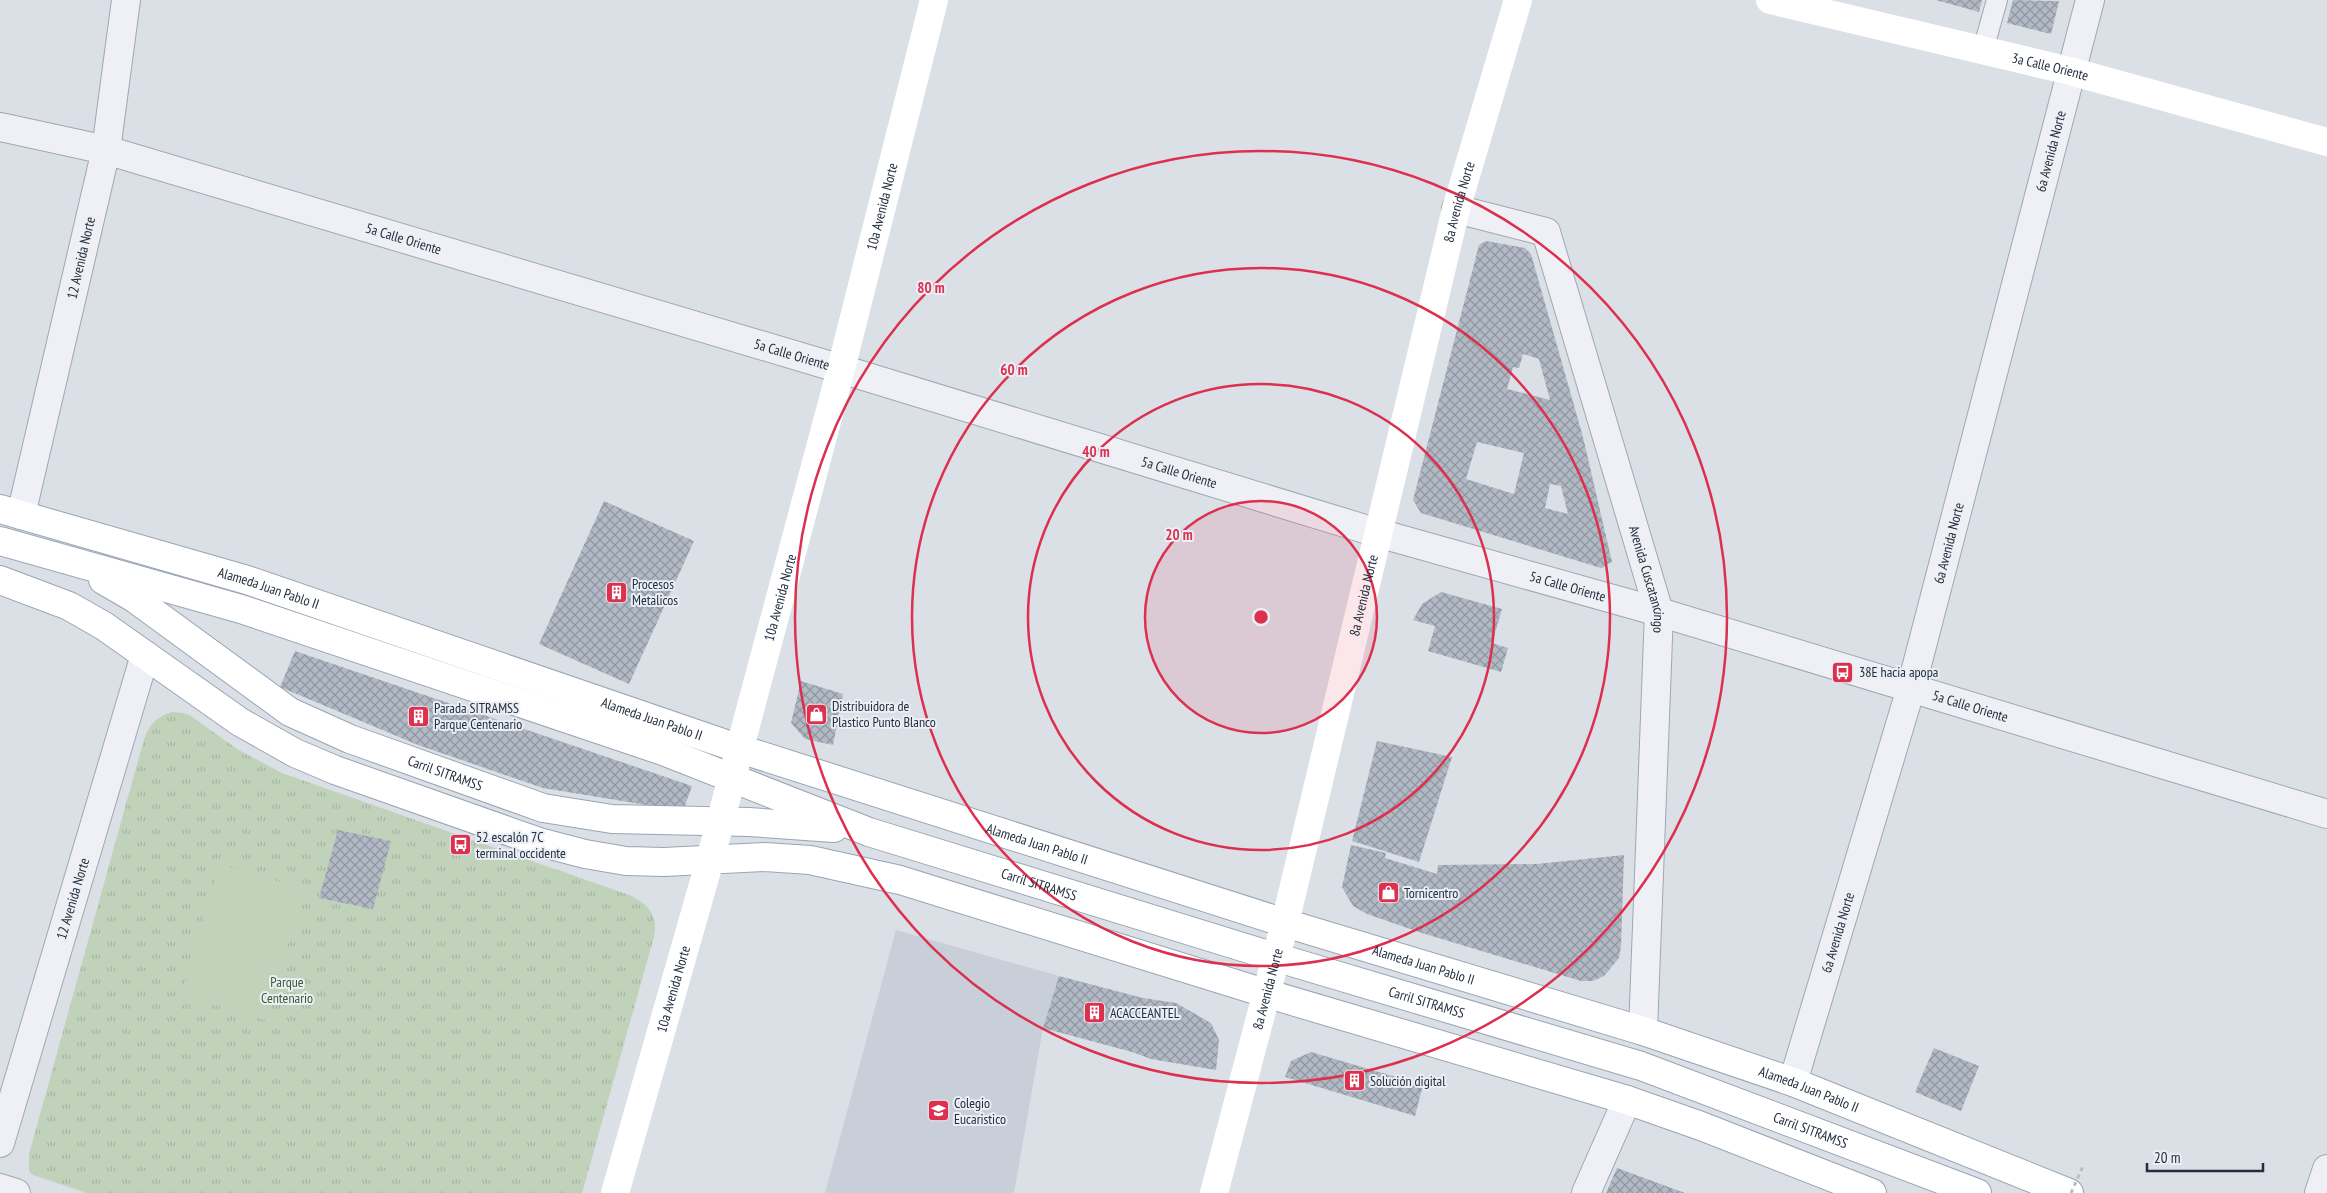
<svg xmlns="http://www.w3.org/2000/svg" width="2327" height="1193" font-family="'PT Sans Narrow',sans-serif">
  <style>
    .built { fill: #c8cfd9 }
    .park { fill: url(#park-tufts) }
    .pitch { fill: #c1d2bb }
    .building { fill: url(#building-cross-hatch); fill-rule: evenodd }
    .lines { fill: none; stroke-linecap: round; stroke-linejoin: round }
    .lane-casing { stroke: #a0a7b1; stroke-width: 22 }
    .street-casing { stroke: #a0a7b1; stroke-width: 30 }
    .primary-casing { stroke: #99a4b4; stroke-width: 30 }
    .lane { stroke: #eef0f5; stroke-width: 20 }
    .street { stroke: #eef0f5; stroke-width: 28 }
    .secondary { stroke: #fff; stroke-width: 28 }
    .primary { stroke: #fff; stroke-width: 28 }
    .path-bridge { stroke: #b9bec5; stroke-width: 3; stroke-dasharray: 4 4; stroke-linecap: butt }
    .ring { fill: none; stroke: #dc304e; stroke-width: 2.5 }
    .labels { text-anchor: middle; stroke-width: 4; stroke-linejoin: round; paint-order: stroke }
    .street-label { font-size: 14px; fill: #232e3e; stroke: #eaeff5 }
    .poi-label { font-size: 14px; fill: #232e3e; stroke: #eaeff5; text-anchor: start }
    .park-label { font-size: 14px; fill: #395b2f; stroke: #eaeff5 }
    .centre { fill: #dc304e; stroke: #eaeff5; stroke-width: 2.5 }
    .ring-label { font-size: 15px; text-anchor: middle; font-weight: bold; fill: #dc304e; stroke: #eaeff5; stroke-width: 4; stroke-linejoin: round; paint-order: stroke }
  </style>
  <defs>
    <pattern id="park-tufts" width="24" height="20" patternUnits="userSpaceOnUse" patternTransform="scale(1.25)"><rect width="24" height="20" fill="#c1d2bb"/><path d="M3 7l-1-3M5 7V3M7 7l1-3M15 17l-1-3M17 17v-4M19 17l1-3" fill="none" stroke="#a6b5a2"/></pattern>
    <pattern id="building-cross-hatch" width="8" height="8" patternUnits="userSpaceOnUse" patternTransform="scale(1.25)"><rect width="8" height="8" fill="#b1b9c4"/><path d="M0 0l8 8M0 8l8-8" fill="none" stroke="#9097a1"/></pattern>
  </defs>
  <rect width="100%" height="100%" fill="#dbe0e7"/>
  <path class="built" d="M896,930L1059,976L1043,1028L1014,1193H825Z"/>
  <path class="park" d="M172,712L184,713L191,716L237,749L282,773L632,896C650,906 658,916 654,937L582,1193H87L33,1175L29,1171V1154L144,739C150,724 156,717 172,712Z"/>
  <path class="pitch" d="M220,864L304,889L266,1020L182,995Z"/>
  <path class="building" d="M1936,0H1982L1979,12Z
    M2013,0L2059,1L2051,34L2007,23Z
    M1486,241L1525,248L1531,254L1583,437L1612,562L1601,568L1421,513L1413,500L1479,245ZM1523,354L1539,359L1550,400L1507,389L1513,367L1519,368ZM1477,442L1524,453L1514,494L1466,479ZM1550,484L1561,486L1568,514L1545,508Z
    M604,501L694,541L629,684L539,644Z
    M1441,592L1502,609L1492,643L1508,648L1501,672L1428,651L1435,626L1413,620L1422,604Z
    M295,651L692,786L683,811L543,788L418,745L280,687Z
    M801,681L843,694L833,745L805,739L791,723Z
    M1377,741L1452,757L1419,862L1352,841Z
    M338,830L391,841L373,909L319,898Z
    M1351,845L1386,853L1385,858L1437,874L1438,865L1537,864L1624,855L1621,946L1619,958L1604,976L1593,981H1581L1422,933L1367,914L1353,906L1342,887Z
    M1059,976L1143,998L1176,1003L1211,1023L1219,1040L1216,1070L1151,1059L1132,1052L1043,1028Z
    M1934,1048L1979,1066L1961,1111L1915,1092Z
    M1311,1052L1423,1085L1415,1116L1285,1077L1291,1061Z
    M1617,1168L1685,1193H1606Z"/>
  <g class="lines">
    <defs>
      <path id="lane" d="M1983,50L1997,0"/>
      <g id="street">
        <path id="s1" d="M0,127L106,150L841,369L1378,533L1659,612L2327,814"/>
        <path id="s2" d="M1456,209L1546,232L1659,612L1643,1031"/>
        <path id="s3" d="M21,515L106,150L126,0"/>
        <path id="s4" d="M1793,1082L1911,688L2090,0"/>
        <path id="s5" d="M0,1143L145,655"/>
        <path d="M0,1188L16,1193"/>
        <path d="M1586,1193L1627,1100"/>
        <path d="M2319,1193L2327,1169"/>
      </g>
      <g id="primary">
        <path id="s9" d="M0,509L247,580L740,749L1285,923L1643,1031L1793,1082L2069,1193"/>
        <path id="s10" d="M0,541L241,609L663,751L869,832L1275,957L1641,1066L1977,1193"/>
        <path d="M0,580L69,606L104,626L240,722L295,753L335,770L539,842L585,854L626,861L664,862L765,857L810,860L900,880L1265,993L1627,1100L1701,1126L1872,1193"/>
        <path id="s11" d="M103,580L134,598L290,712L350,739L543,808L612,819L749,822L834,828"/>
      </g>
    </defs>
    <use href="#lane" class="lane-casing"/>
    <use href="#street" class="street-casing"/>
    <use href="#primary" class="primary-casing"/>
    <use href="#lane" class="lane"/>
    <use href="#street" class="street"/>
    <g class="secondary">
      <path id="s6" d="M1770,0L2070,71L2327,142"/>
      <path id="s7" d="M615,1193L710,860L841,369L934,0"/>
      <path id="s8" d="M1214,1193L1285,923L1456,209L1518,0"/>
    </g>
    <use href="#primary" class="primary"/>
    <path class="path-bridge" d="M2071,1193L2083,1166"/>
  </g>
  <circle cx="1261" cy="617" r="116" fill="#dc304e" fill-opacity=".12"/>
  <g class="ring">
    <circle cx="1261" cy="617" r="116"/>
    <circle cx="1261" cy="617" r="233"/>
    <circle cx="1261" cy="617" r="349"/>
    <circle cx="1261" cy="617" r="466"/>
  </g>
  <defs>
    <symbol id="building-square" viewBox="-11 -11 22 22"><rect x="-9" y="-9" width="18" height="18" rx="4" fill="#dc304e" stroke="#eaeff5"/><path d="M-4-6H4V6H1V3H-1V6H-4ZM-2.5-4.3h1.7v1.8h-1.7ZM.8-4.3h1.7v1.8H.8ZM-2.5-1h1.7V.8h-1.7ZM.8-1h1.7V.8H.8Z" fill="#fff"/></symbol>
    <symbol id="bus-square" viewBox="-11 -11 22 22"><rect x="-9" y="-9" width="18" height="18" rx="4" fill="#dc304e" stroke="#eaeff5"/><path d="M-5-6H5V4H4V6H2V4H-2V6H-4V4H-5ZM-3.5-4V0h7V-4ZM-3.5 1.2v1.5H-2V1.2ZM2 1.2v1.5H3.5V1.2Z" fill="#fff"/></symbol>
    <symbol id="shop-square" viewBox="-11 -11 22 22"><rect x="-9" y="-9" width="18" height="18" rx="4" fill="#dc304e" stroke="#eaeff5"/><path d="M-5-2.5h2.3a2.7 3.5 0 0 1 5.4 0H5L5.5 6h-11ZM-1.5-2.5h3a1.5 2.3 0 0 0-3 0Z" fill="#fff"/></symbol>
    <symbol id="school-square" viewBox="-11 -11 22 22"><rect x="-9" y="-9" width="18" height="18" rx="4" fill="#dc304e" stroke="#eaeff5"/><path d="M0-5L7-2L0 1L-7-2ZM-4 1L0 2.5L4 1V4Q0 6-4 4Z" fill="#fff"/></symbol>
  </defs>
  <g fill-rule="evenodd">
    <use href="#building-square" x="604" y="580" width="25" height="25"/>
    <use href="#bus-square" x="1830" y="660" width="25" height="25"/>
    <use href="#shop-square" x="804" y="702" width="25" height="25"/>
    <use href="#building-square" x="406" y="704" width="25" height="25"/>
    <use href="#bus-square" x="448" y="832" width="25" height="25"/>
    <use href="#shop-square" x="1376" y="880" width="25" height="25"/>
    <use href="#building-square" x="1082" y="1000" width="25" height="25"/>
    <use href="#building-square" x="1342" y="1068" width="25" height="25"/>
    <use href="#school-square" x="926" y="1098" width="25" height="25"/>
  </g>
  <g class="labels">
    <g class="street-label">
      <text dy="5" stroke="none"><textPath href="#s6" startOffset="288">3a Calle Oriente</textPath></text>
      <text dy="5" stroke="none"><textPath href="#s4" startOffset="966">6a Avenida Norte</textPath></text>
      <text dy="5" stroke="none"><textPath href="#s8" startOffset="1021">8a Avenida Norte</textPath></text>
      <text dy="5" stroke="none"><textPath href="#s7" startOffset="1022">10a Avenida Norte</textPath></text>
      <text dy="5" stroke="none"><textPath href="#s1" startOffset="419">5a Calle Oriente</textPath></text>
      <text dy="5" stroke="none"><textPath href="#s3" startOffset="264">12 Avenida Norte</textPath></text>
      <text dy="5" stroke="none"><textPath href="#s1" startOffset="824">5a Calle Oriente</textPath></text>
      <text dy="5" stroke="none"><textPath href="#s1" startOffset="1229">5a Calle Oriente</textPath></text>
      <text dy="5" stroke="none"><textPath href="#s4" startOffset="561">6a Avenida Norte</textPath></text>
      <text dy="5" stroke="none"><textPath href="#s2" startOffset="455">Avenida Cuscatancingo</textPath></text>
      <text dy="5" stroke="none"><textPath href="#s1" startOffset="1634">5a Calle Oriente</textPath></text>
      <text dy="5" stroke="none"><textPath href="#s9" startOffset="280">Alameda Juan Pablo II</textPath></text>
      <text dy="5" stroke="none"><textPath href="#s8" startOffset="616">8a Avenida Norte</textPath></text>
      <text dy="5" stroke="none"><textPath href="#s7" startOffset="618">10a Avenida Norte</textPath></text>
      <text dy="5" stroke="none"><textPath href="#s1" startOffset="2054">5a Calle Oriente</textPath></text>
      <text dy="5" stroke="none"><textPath href="#s9" startOffset="685">Alameda Juan Pablo II</textPath></text>
      <text dy="5" stroke="none"><textPath href="#s11" startOffset="396">Carril SITRAMSS</textPath></text>
      <text dy="5" stroke="none"><textPath href="#s9" startOffset="1090">Alameda Juan Pablo II</textPath></text>
      <text dy="5" stroke="none"><textPath href="#s10" startOffset="1095">Carril SITRAMSS</textPath></text>
      <text dy="5" stroke="none"><textPath href="#s5" startOffset="255">12 Avenida Norte</textPath></text>
      <text dy="5" stroke="none"><textPath href="#s4" startOffset="156">6a Avenida Norte</textPath></text>
      <text dy="5" stroke="none"><textPath href="#s9" startOffset="1495">Alameda Juan Pablo II</textPath></text>
      <text dy="5" stroke="none"><textPath href="#s7" startOffset="212">10a Avenida Norte</textPath></text>
      <text dy="5" stroke="none"><textPath href="#s8" startOffset="211">8a Avenida Norte</textPath></text>
      <text dy="5" stroke="none"><textPath href="#s10" startOffset="1500">Carril SITRAMSS</textPath></text>
      <text dy="5" stroke="none"><textPath href="#s9" startOffset="1900">Alameda Juan Pablo II</textPath></text>
      <text dy="5" stroke="none"><textPath href="#s10" startOffset="1905">Carril SITRAMSS</textPath></text>
    </g>
    <g class="poi-label">
      <text x="632" y="589">Procesos<tspan x="632" dy="16">Metalicos</tspan></text>
      <text x="1859" y="677">38E hacia apopa</text>
      <text x="832" y="711">Distribuidora de<tspan x="832" dy="16">Plastico Punto Blanco</tspan></text>
      <text x="434" y="713">Parada SITRAMSS<tspan x="434" dy="16">Parque Centenario</tspan></text>
      <text x="476" y="842">52 escalón 7C<tspan x="476" dy="16">terminal occidente</tspan></text>
      <text x="1404" y="898">Tornicentro</text>
      <text x="1110" y="1018">ACACCEANTEL</text>
      <text x="1370" y="1086">Solución digital</text>
      <text x="954" y="1108">Colegio<tspan x="954" dy="16">Eucaristico</tspan></text>
    </g>
    <g class="park-label">
      <text x="287" y="987">Parque<tspan x="287" dy="16">Centenario</tspan></text>
    </g>
  </g>
  <circle cx="1261" cy="617" r="8" class="centre"/>
  <g class="ring-label">
    <text x="931" y="293">80 m</text>
    <text x="1014" y="375">60 m</text>
    <text x="1096" y="457">40 m</text>
    <text x="1179" y="540">20 m</text>
  </g>
  <path d="M2147 1163v8h116v-8" fill="none" stroke="#232e3e" stroke-width="2.5"/>
  <text x="2154" y="1163" font-size="15" fill="#232e3e" stroke="#eaeff5" stroke-width="4" paint-order="stroke">20 m</text>
</svg>
